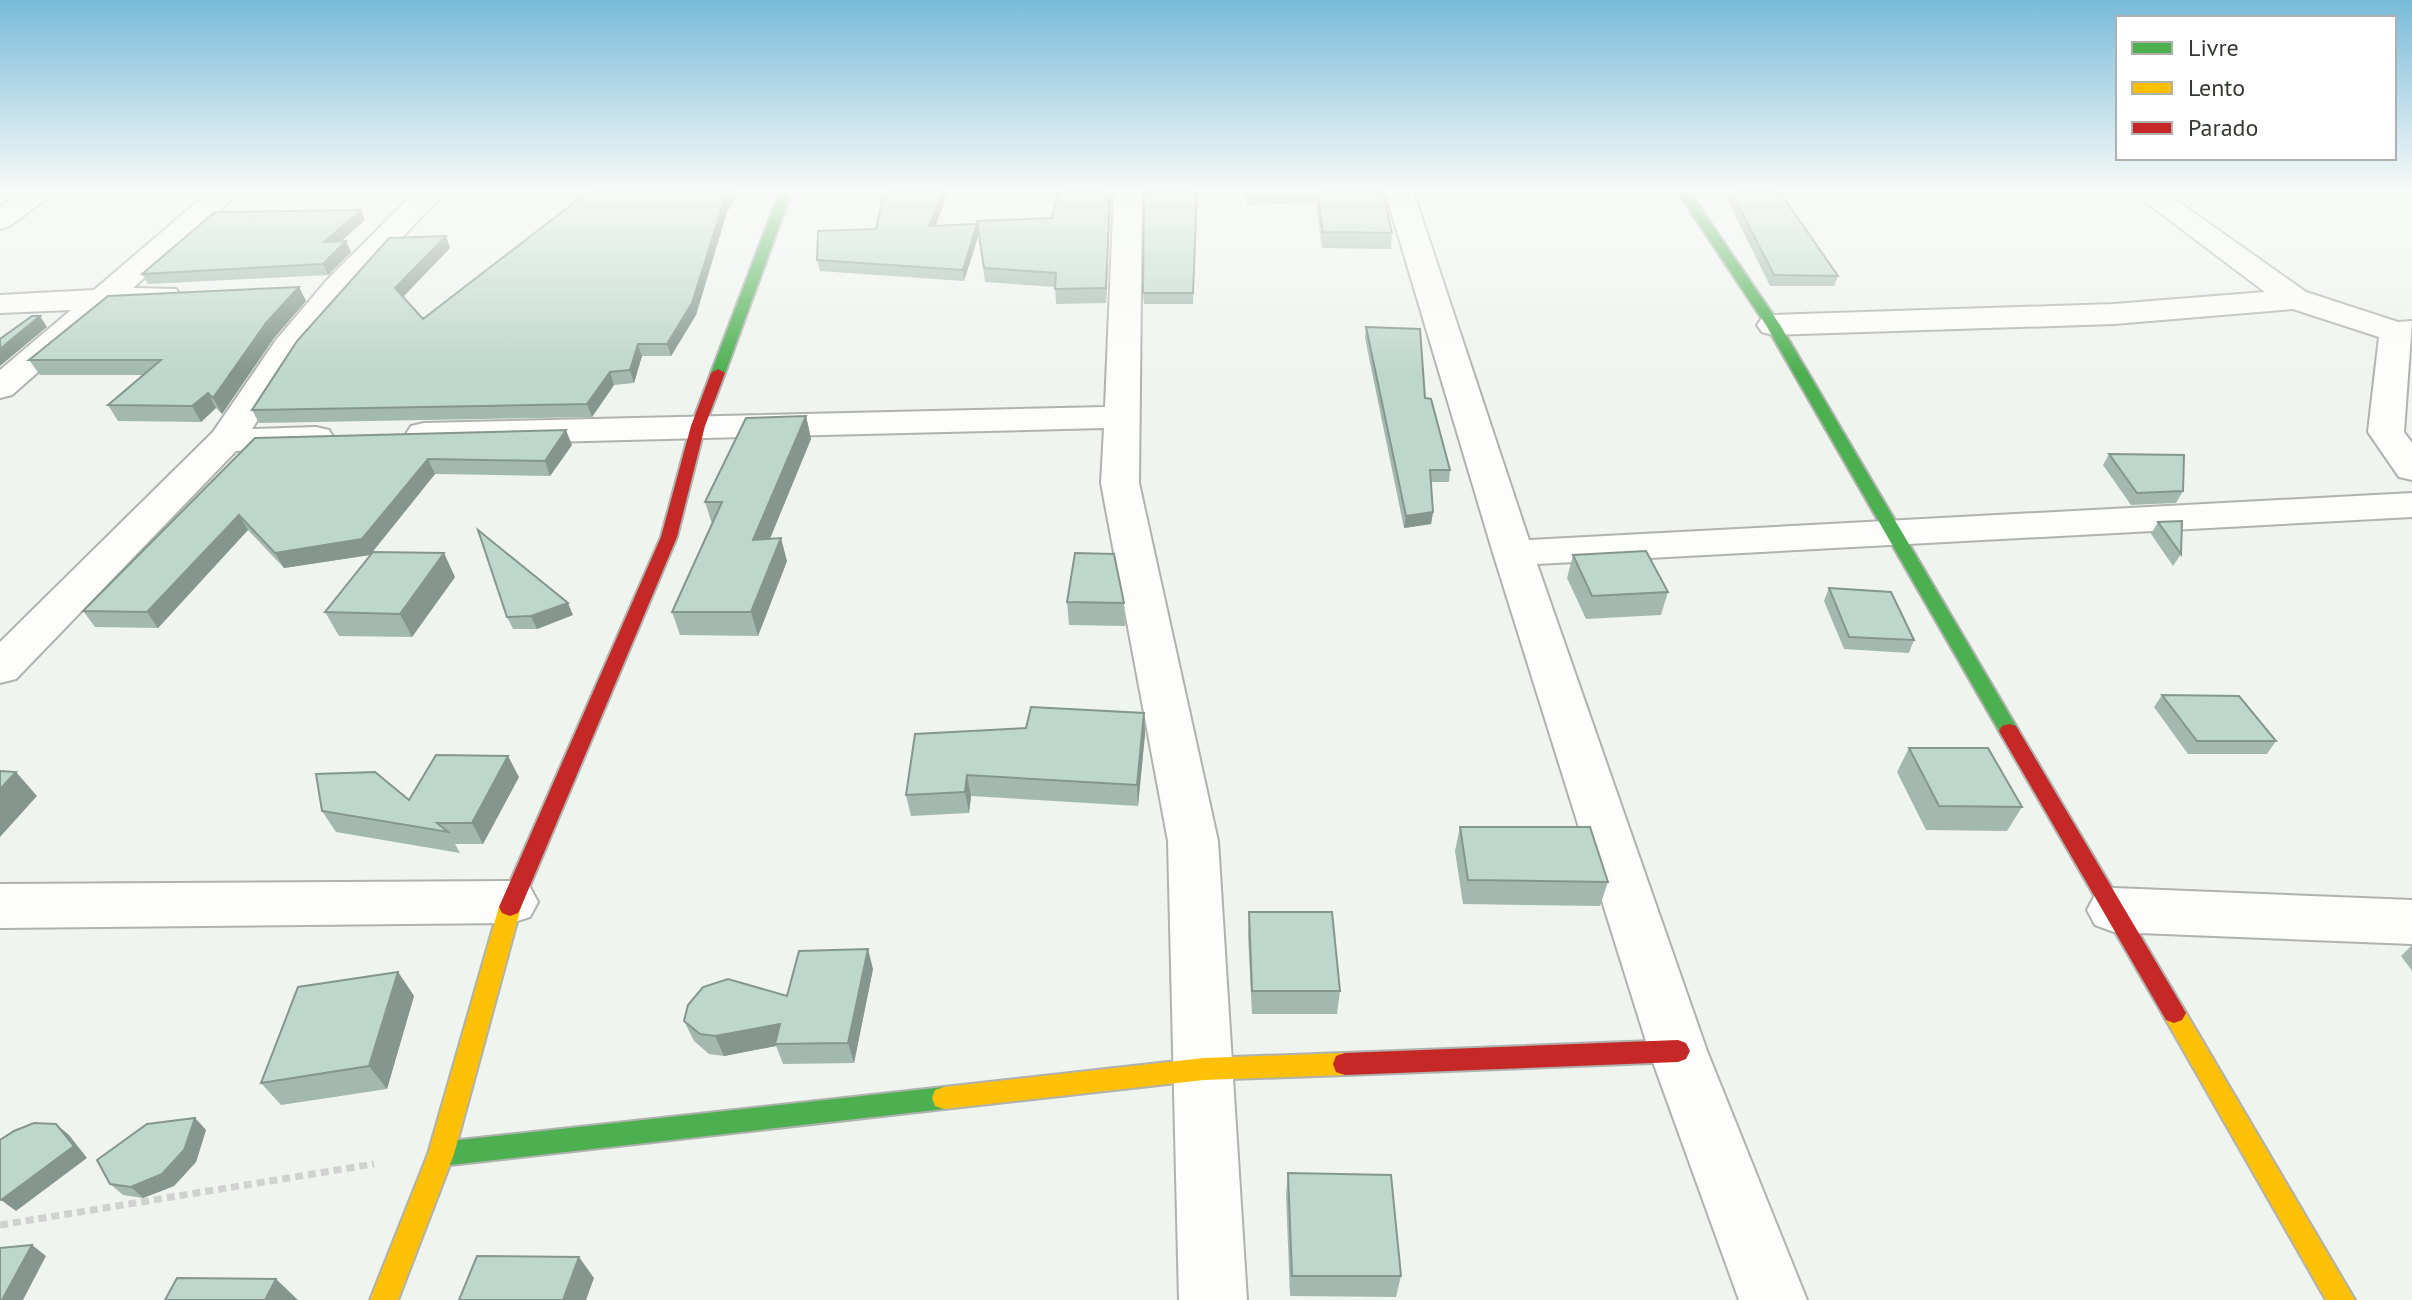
<svg xmlns="http://www.w3.org/2000/svg" width="2412" height="1300" font-family="'PT Sans',sans-serif">
  <style>
    .lines { fill: none; stroke-linecap: round; stroke-linejoin: round }
    .street-casing { stroke: #afb2ae; stroke-width: 4 }
    .fast-casing { stroke: #afb2ae; stroke-width: 4 }
    .slow-casing { stroke: #afb2ae; stroke-width: 4 }
    .jam-casing { stroke: #afb2ae; stroke-width: 4 }
    .path { stroke: #d0d2cf; stroke-width: 7; stroke-dasharray: 8 5; stroke-linecap: butt }
    .street { fill: #fdfdfc; fill-rule: evenodd }
    .fast { fill: #4caf50; fill-rule: evenodd }
    .slow { fill: #ffc107; fill-rule: evenodd }
    .jam { fill: #c62828; fill-rule: evenodd }
    .wall { fill: #a3b9af }
    .shaded-wall { fill: #85968f }
    .building { fill: #bed7cc; stroke: #85968f; stroke-width: 2 }
  </style>
  <rect width="100%" height="100%" fill="#eff4ee"/>
  <g class="lines">
    <defs>
      <path id="street" d="M24,191H56L10,226L0,229V207Z
        M210,191H241L133,288L176,289L181,296L176,303L111,308L12,395L0,398V370L71,310L0,313V295L94,290Z
        M416,191H446L349,294L301,352L252,429L316,427L329,430L334,438L329,446L236,451L16,679L0,683V642L213,432L276,340L327,280Z
        M1114,191H1142L1139,483L1218,841L1247,1300H1179L1168,841L1101,483L1104,428L424,445L411,442L406,434L411,426L424,423L1105,407Z
        M1385,191H1413L1529,540L2412,493V517L1537,564L1707,1051L1807,1300H1739L1649,1051L1493,553Z
        M2131,191H2163L2306,292L2398,322L2412,321L2404,432L2412,443V480L2399,477L2368,432L2379,337L2293,309L2114,324L1773,335L1762,332L1757,325L1762,318L1773,315L2114,304L2265,292Z
        M511,881L530,887L538,902L530,917L511,923L0,928V884Z
        M2114,888L2412,900V944L2114,932L2095,925L2087,910L2095,895Z"/>
      <path id="fast" d="M780,191H792L725,373L718,377L713,376L711,373Z
        M1677,191H1689L1780,325L2019,731L2016,736H2002L1766,325Z
        M944,1087L953,1090L956,1098L953,1106L944,1109L441,1166L432,1163L428,1154L432,1145L441,1142Z"/>
      <path id="slow" d="M510,898L518,901L521,907L454,1154L398,1300H370L428,1154L499,907L502,901Z
        M2174,1003L2182,1006L2355,1300H2326L2162,1013L2166,1006Z
        M1345,1053L1354,1056L1357,1064L1354,1072L1345,1075L1204,1080L944,1109L935,1106L932,1098L935,1090L944,1087L1204,1058Z"/>
      <path id="jam" d="M718,369L725,373L705,426L677,537L521,907L518,913L510,916L502,913L499,907L661,537L691,426L711,373Z
        M2009,724L2016,726L2182,1006L2186,1013L2182,1020L2174,1023L2166,1020L1999,731L2002,726Z
        M1678,1040L1686,1043L1690,1051L1686,1059L1678,1062L1345,1075L1336,1072L1333,1064L1336,1056L1345,1053Z"/>
    </defs>
    <use href="#street" class="street-casing"/>
    <use href="#fast" class="fast-casing"/>
    <use href="#slow" class="slow-casing"/>
    <use href="#jam" class="jam-casing"/>
    <path class="path" d="M0,1225L374,1164"/>
    <use href="#street" class="street"/>
    <use href="#fast" class="fast"/>
    <use href="#slow" class="slow"/>
    <use href="#jam" class="jam"/>
  </g>
  <path class="wall" d="M589,191H741L727,212L696,315L671,356H642L634,383L614,385L592,417L259,423L252,410L450,248L403,297L423,319Z
    M884,191H949L935,226L979,234L964,281L820,271L817,260L876,229Z
    M1058,191H1111L1106,303L1056,304L1055,287L985,282L977,221L1052,218Z
    M1197,191L1193,304H1144L1143,293Z
    M1245,191H1383L1392,233L1391,249L1322,248L1316,203L1246,205Z
    M1723,191H1779L1838,276L1834,286H1770Z
    M365,220L341,241L351,252L328,275L148,284L142,274Z
    M299,287L306,301L274,338L222,414L216,408L201,422L118,421L108,405L144,375H40L29,360Z
    M1366,327L1425,398L1450,470L1449,482H1431L1433,512L1431,524L1404,528L1365,338Z
    M806,416L811,439L770,538L787,561L758,636L680,635L672,612L712,524L705,502Z
    M255,438L572,445L550,476L435,474L370,555L284,568L248,530L158,628L95,627L83,611Z
    M2109,454L2183,491L2176,503L2131,505L2103,465Z
    M2158,522L2181,554L2173,566L2151,534Z
    M1573,555L1668,592L1661,615L1586,619L1567,578Z
    M455,577L412,637L339,636L325,612Z
    M1829,588L1914,640L1909,653L1844,649L1824,601Z
    M1067,602L1124,603L1125,626L1069,625Z
    M573,615L537,629H513L507,617Z
    M2162,695L2276,741L2267,754H2188L2154,707Z
    M1144,713L1145,734L1138,806L971,796L969,813L911,816L906,795L1026,728Z
    M1909,748L2022,807L2007,831L1926,830L1897,772Z
    M519,777L483,844H455L460,853L336,832L322,811L409,800Z
    M1460,827L1608,882L1600,906L1463,904L1455,851Z
    M1249,912L1340,991L1337,1014H1252L1248,935Z
    M2412,945V971L2401,956Z
    M873,969L854,1063L783,1064L776,1046L724,1056L709,1054L694,1041L684,1021L787,996Z
    M398,972L414,996L387,1089L281,1105L261,1083Z
    M195,1118L206,1130L196,1162L174,1186L143,1198L123,1195L110,1184Z
    M1288,1173L1401,1276L1396,1297L1290,1296L1286,1195Z"/>
  <path class="shaded-wall" d="M731,191H741L727,212L696,315L671,356L667,344L724,201Z
    M944,191H949L931,237L929,226Z
    M1110,191L1111,192L1106,303V288Z
    M361,210L365,220L329,252L324,242Z
    M977,224L979,234L964,281L963,270Z
    M446,236L450,248L400,300L395,288Z
    M346,241L351,252L328,275L323,264Z
    M299,287L306,301L274,338L222,414L213,398L266,323Z
    M40,316L47,327L0,366V349Z
    M638,344L642,356L634,383L630,370Z
    M610,372L614,385L592,417L587,404Z
    M208,393L216,408L201,422L192,406Z
    M806,416L811,439L760,563L753,540Z
    M566,430L572,445L550,476L545,461Z
    M428,459L435,474L370,555L284,568L275,553Z
    M1433,512L1431,524L1404,528L1406,516Z
    M239,515L248,530L158,628L147,612Z
    M781,538L787,561L758,636L751,612Z
    M444,553L455,577L412,637L400,614Z
    M568,603L573,615L537,629L531,616Z
    M1144,713L1145,734L1138,806L1137,785Z
    M508,756L519,777L483,844L472,823Z
    M16,772L37,796L0,837V789Z
    M967,775L971,796L969,813L965,792Z
    M868,949L873,969L854,1063L848,1043Z
    M398,972L414,996L387,1089L369,1066Z
    M780,1024L775,1044L776,1046L724,1056L715,1036Z
    M195,1118L206,1130L196,1162L174,1186L143,1198L131,1187Z
    M56,1124L69,1135L87,1158L16,1211L1,1200Z
    M32,1245L46,1256L23,1300H2Z
    M579,1257L594,1278L586,1300H563Z
    M276,1279L298,1300H265Z"/>
  <path class="building" d="M589,191H731L724,201L692,303L667,344H638L630,370L610,372L587,404L252,410L297,341L389,238L446,236L395,288L423,319Z
    M884,191H944L929,226L977,224L963,270L817,260L818,231L876,229Z
    M1058,191H1110L1106,288L1055,289L1056,273L984,268L977,221L1052,218Z
    M1144,191H1197L1193,293H1143Z
    M1317,191H1383L1392,233L1323,232Z
    M1731,191H1779L1838,276L1774,275Z
    M361,210L324,242L346,241L323,264L142,274L215,212Z
    M299,287L266,323L213,398L208,393L192,406L108,405L161,360H29L108,296Z
    M32,316H40L0,349V339Z
    M1366,327L1420,329L1425,398L1431,399L1450,470H1430L1433,512L1406,516Z
    M806,416L753,540L781,538L751,612H672L722,502H705L746,418Z
    M566,430L545,461L428,459L362,539L275,553L239,515L147,612L83,611L255,438Z
    M2109,454L2184,455L2183,491L2137,493Z
    M2182,521L2181,554L2158,522Z
    M478,530L568,603L531,616L507,617Z
    M1646,551L1668,592L1592,596L1573,555Z
    M373,552L444,553L400,614L325,612Z
    M1075,553L1114,554L1124,603L1067,602Z
    M1829,588L1891,592L1914,640L1849,637Z
    M2162,695L2239,696L2276,741H2197Z
    M1031,707L1144,713L1137,785L967,775L965,792L906,795L915,734L1026,728Z
    M1909,748H1988L2022,807L1939,806Z
    M436,755L508,756L472,823H437L448,832L322,811L316,774L375,772L409,800Z
    M0,771L16,772L0,789Z
    M1460,827H1590L1608,882L1468,880Z
    M1249,912H1332L1340,991H1252Z
    M868,949L848,1043L775,1044L780,1024L715,1036L700,1034L684,1021L688,1005L703,987L728,979L787,996L799,951Z
    M398,972L369,1066L261,1083L298,987Z
    M195,1118L184,1150L162,1174L131,1187L110,1184L97,1160L147,1124Z
    M34,1123L56,1124L74,1146L1,1200L0,1199V1140L14,1131Z
    M1288,1173L1391,1175L1401,1276H1292Z
    M32,1245L2,1300H0V1248Z
    M477,1256L579,1257L563,1300H459Z
    M177,1278L276,1279L265,1300H165Z"/>
  <linearGradient id="sky" x2="0" y2="1"><stop stop-color="#79bbda"/><stop offset="0.51" stop-color="#f8faf7"/><stop offset="1" stop-color="#f8faf7" stop-opacity="0"/></linearGradient>
  <rect width="2412" height="373" fill="url(#sky)"/>
  <rect x="2116" y="16" width="280" height="144" fill="#ffffff" stroke="#aeafae" stroke-width="2"/>
  <rect x="2132" y="42" width="40" height="12" fill="#4caf50" stroke="#aeafae" stroke-width="2"/>
  <text x="2188" y="56" font-size="24" fill="#353834">Livre</text>
  <rect x="2132" y="82" width="40" height="12" fill="#ffc107" stroke="#aeafae" stroke-width="2"/>
  <text x="2188" y="96" font-size="24" fill="#353834">Lento</text>
  <rect x="2132" y="122" width="40" height="12" fill="#c62828" stroke="#aeafae" stroke-width="2"/>
  <text x="2188" y="136" font-size="24" fill="#353834">Parado</text>
</svg>
